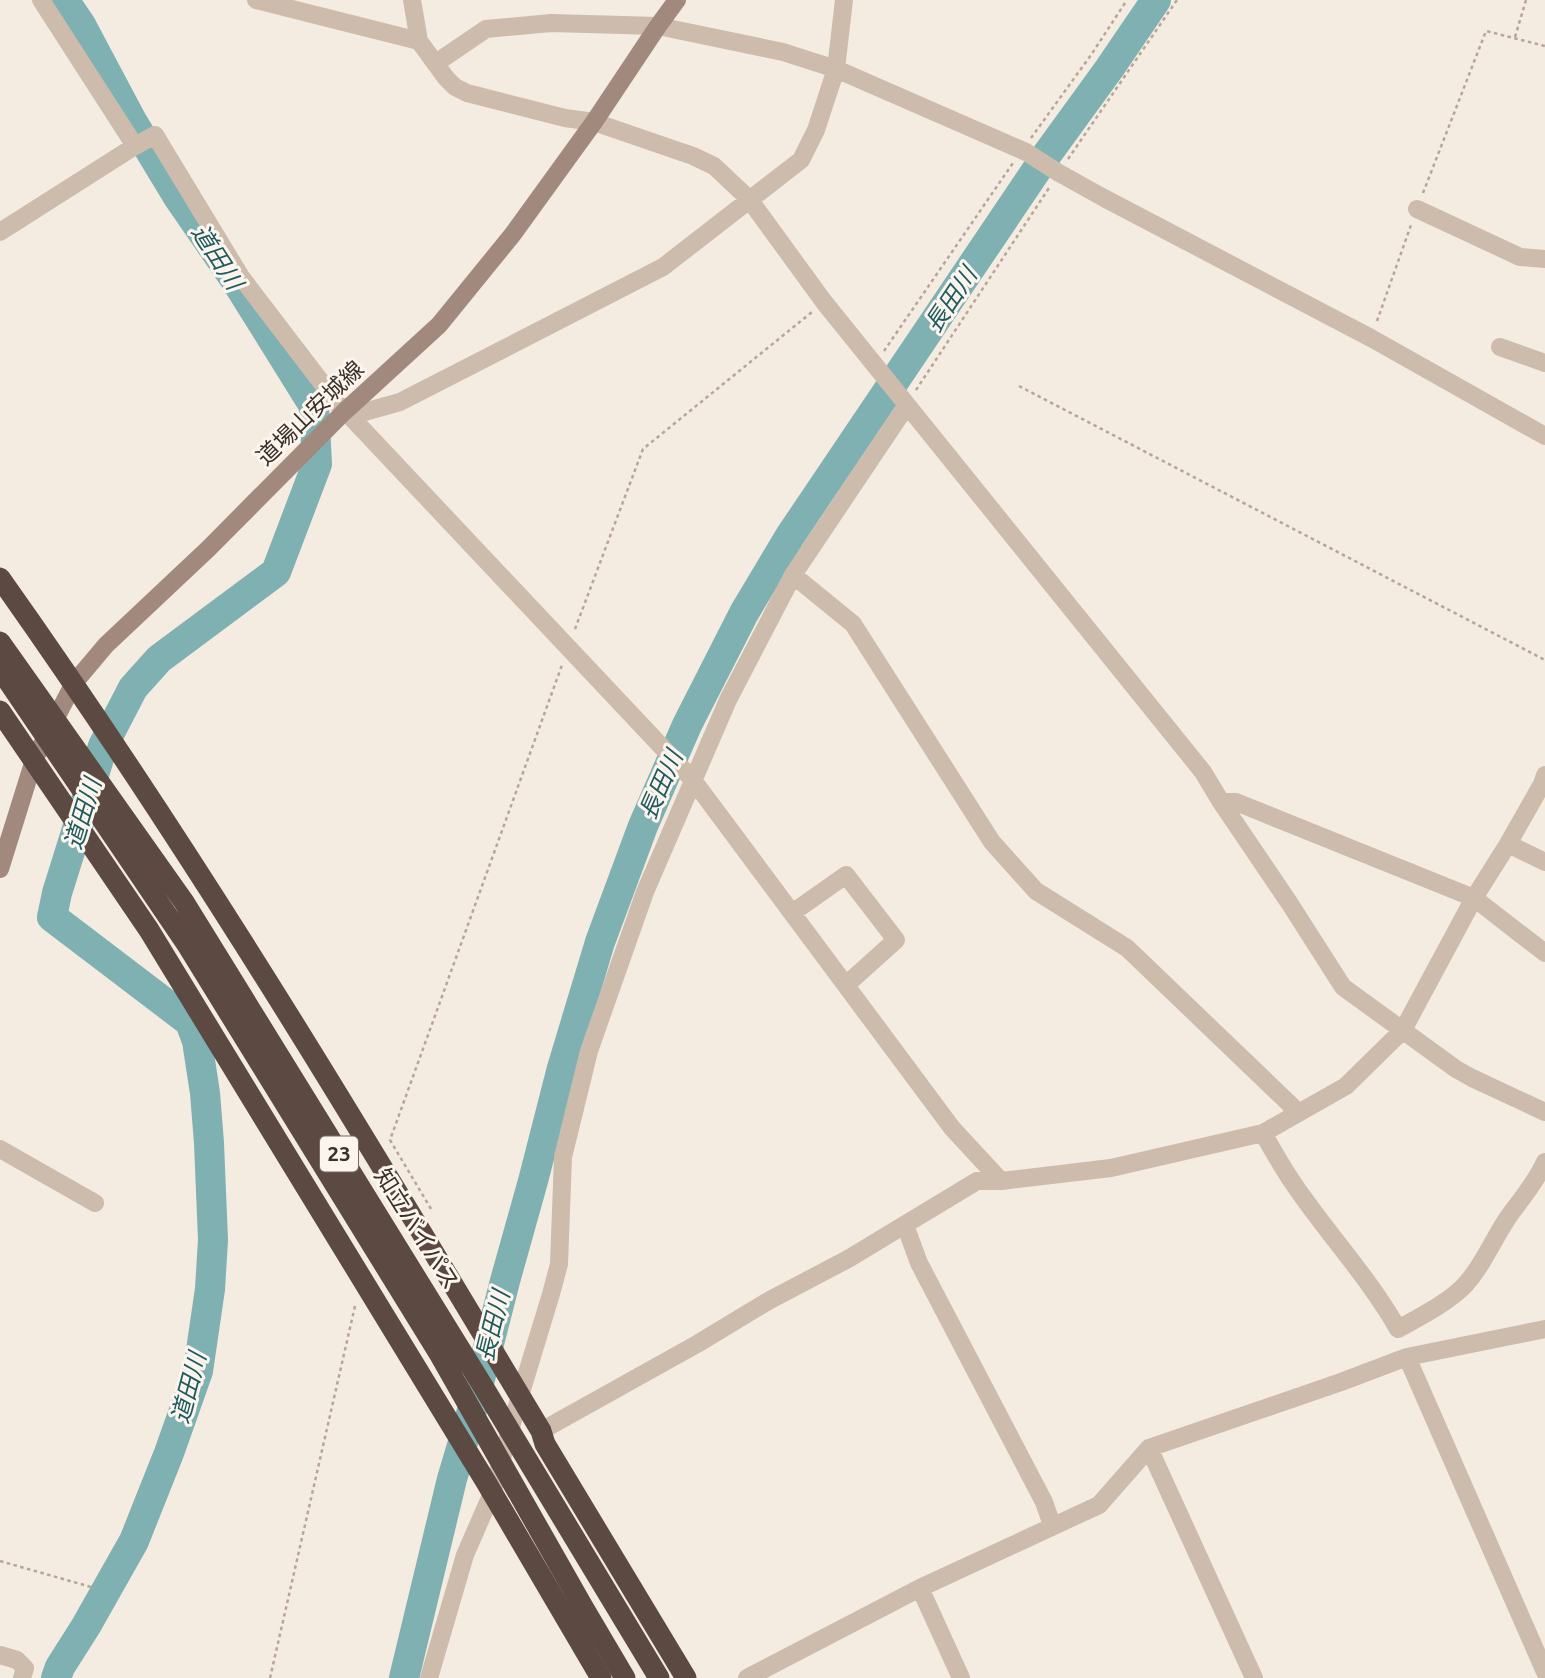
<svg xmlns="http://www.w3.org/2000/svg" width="1545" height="1678" font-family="Ubuntu,'Noto Sans JP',sans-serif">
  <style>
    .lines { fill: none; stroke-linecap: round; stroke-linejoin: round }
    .river { stroke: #7fb0b2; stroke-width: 30 }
    .path { stroke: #b9a596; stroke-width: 2.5; stroke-dasharray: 3.5 3.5; stroke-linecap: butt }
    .street { stroke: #cdbbac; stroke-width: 18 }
    .secondary { stroke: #a18a7d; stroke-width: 18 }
    .highway { stroke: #5c4a42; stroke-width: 21 }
    .highway-bridge { stroke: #5c4a42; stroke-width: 21 }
    .labels { text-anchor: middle; stroke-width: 6; stroke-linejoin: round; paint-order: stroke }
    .shield { fill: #fbf5ee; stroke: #756b66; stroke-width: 2 }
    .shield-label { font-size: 21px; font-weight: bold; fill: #3b302b }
    .street-label { font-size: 23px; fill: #3b302b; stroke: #fbf5ee }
    .water-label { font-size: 24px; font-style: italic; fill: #1f5a5e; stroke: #fbf5ee }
  </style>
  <rect width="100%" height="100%" fill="#f4ebe1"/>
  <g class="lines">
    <path class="river" d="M56,1678L60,1667L86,1626L134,1541L169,1453L198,1371L210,1289L213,1240L209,1143L205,1093L197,1041L190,1022L52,917L57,893L103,746L133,688L159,659L276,572L317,464L314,406L238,284L178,197L132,121L81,25L64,0
      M404,1678L452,1479L469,1422L505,1281L533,1181L562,1068L600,942L643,826L687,725L744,613L790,536L1048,153L1109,69L1156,0"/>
    <path class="path" d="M1515,37L1526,0
      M1031,138L1091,55L1127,0
      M1068,159L1177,0
      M1423,193L1486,31L1545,46
      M1377,321L1411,225
      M884,351L1013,163
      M1019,386L1545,660
      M916,390L1049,188
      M575,629L643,449L812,312
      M431,1209L390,1140L562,665
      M0,1561L91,1587
      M270,1678L355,1306"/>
    <path class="street" d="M41,0L135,146
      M256,0L419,41
      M412,0L419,41L446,78L455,87L467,93L565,118L594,122L693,156L714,166L749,199L824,302L1203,772L1221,802L1290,904L1343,987L1456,1069L1472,1078L1545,1112
      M436,63L486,29L551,23L658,26L783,52L836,69L1026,152L1059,173L1104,198L1371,338L1545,436
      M1417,209L1520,257L1545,259
      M0,232L135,146L155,135L241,277L344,412L350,416L693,780L952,1128L1001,1181
      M1500,347L1545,363
      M350,416L400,402L663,267L801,160L816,130L836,69L844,0
      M793,575L853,624L992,842L1036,891L1127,948L1298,1112
      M1221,802H1236L1474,898L1545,953
      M1508,844L1545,862
      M792,913L846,875L896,940L846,985
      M1263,1133C1272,1149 1281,1165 1291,1180C1325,1231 1368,1276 1398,1329C1419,1317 1444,1305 1462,1288C1482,1268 1493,1239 1509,1216C1522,1198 1536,1182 1545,1162
      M0,1149L95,1203
      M905,1225L919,1263L1044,1502L1052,1525
      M1407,1357L1545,1672
      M541,1431L697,1344L770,1300L848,1259L977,1181H1001L1111,1168L1263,1133L1346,1086L1403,1030L1474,898L1508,844L1542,784L1545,775
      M1149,1448L1254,1678
      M920,1588L961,1678
      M0,1655L17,1660L25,1668L22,1678
      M429,1678L465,1555L492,1493L520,1396L551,1294L559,1264L563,1157L589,1051L645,892L728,700L793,575L907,405
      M747,1678L920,1588L1099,1505L1149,1448L1341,1382L1407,1357L1545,1329"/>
    <path class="secondary" d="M0,869L34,760L74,683L106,645L208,549L344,412L439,325L513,234L594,122L658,26L677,0"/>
    <path class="highway" d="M0,578C195,853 368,1142 541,1431L545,1444L686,1678
      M0,711L149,930L486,1482L601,1678"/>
    <path class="highway-bridge" d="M0,642L184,902L481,1383L659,1678
      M0,669L186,943L440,1355L583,1607L625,1678"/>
  </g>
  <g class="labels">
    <rect class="shield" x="320" y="1136.5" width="38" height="35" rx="5"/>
    <g class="shield-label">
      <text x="339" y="1161">23</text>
    </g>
    <g class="street-label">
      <text transform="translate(310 413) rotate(-44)" y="8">道場山安城線</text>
      <text transform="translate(417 1229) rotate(58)" y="8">知立バイパス</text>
    </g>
    <g class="water-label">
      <text transform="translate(217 257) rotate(57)" y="8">道田川</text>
      <text transform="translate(951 300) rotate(-56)" y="8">長田川</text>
      <text transform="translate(661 785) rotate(-66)" y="8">長田川</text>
      <text transform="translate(83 814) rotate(-73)" y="8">道田川</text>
      <text transform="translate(493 1326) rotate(-76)" y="8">長田川</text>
      <text transform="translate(189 1388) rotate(-75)" y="8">道田川</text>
    </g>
  </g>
</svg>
